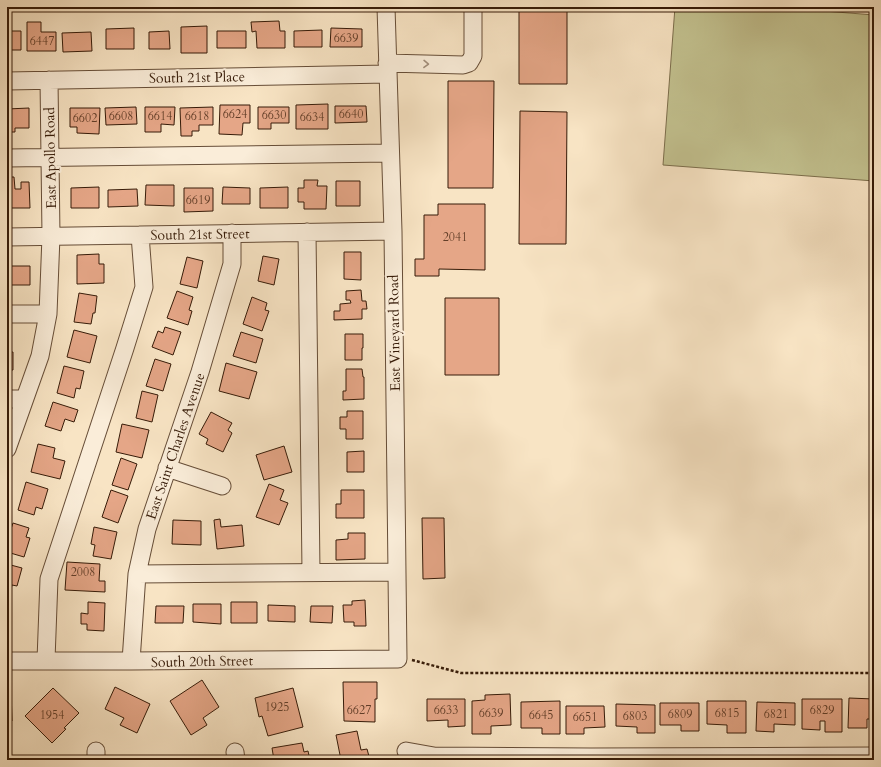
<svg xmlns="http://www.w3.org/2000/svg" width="881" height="767" font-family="Cardo,serif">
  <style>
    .park { fill: #c3c290; stroke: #7c6e4c }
    .building { fill: #e5a687; stroke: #361b08 }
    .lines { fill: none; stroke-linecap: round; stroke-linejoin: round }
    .minor-casing { stroke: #664d37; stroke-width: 19 }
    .path { stroke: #361b08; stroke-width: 2.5; stroke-dasharray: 3 2; stroke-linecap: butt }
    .minor { stroke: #faedd9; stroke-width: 17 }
    .oneway { stroke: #a28e7b }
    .labels { text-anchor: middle; stroke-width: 4; stroke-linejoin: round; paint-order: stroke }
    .number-label { font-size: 12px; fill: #623e28 }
    .street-label { font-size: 14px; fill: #361b08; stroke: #faedd9 }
  </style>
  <rect width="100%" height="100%" fill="#f8e4c4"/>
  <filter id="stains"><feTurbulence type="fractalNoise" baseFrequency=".005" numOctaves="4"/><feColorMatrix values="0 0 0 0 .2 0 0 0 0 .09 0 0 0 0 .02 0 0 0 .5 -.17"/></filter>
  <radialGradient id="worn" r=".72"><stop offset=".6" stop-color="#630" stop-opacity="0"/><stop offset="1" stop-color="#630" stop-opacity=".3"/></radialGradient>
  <path class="park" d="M675,7H774L874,15V181L663,165Z"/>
  <path class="building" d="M519,7H567V84H519Z
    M279,21L280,31H285V48H257L256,31L252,32L251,22Z
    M27,22H41V32H56V51H27Z
    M207,26V53H181V27Z
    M134,28V49H106V29Z
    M331,28L362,29V47H330Z
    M322,30V47H294V31Z
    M7,31H21V50H8L7,54Z
    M169,31L170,49H149V32Z
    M217,31H246V48H217Z
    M91,32L92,51L63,52L62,33Z
    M448,81H494L493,188H448Z
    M328,104V129H296V105Z
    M220,105H250V123H243L242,135L219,134Z
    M335,106H366L367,122L335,123Z
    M136,107L137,124L106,125L105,108Z
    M145,107H175L174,125L161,124V132H145Z
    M213,107V125H199V131H192V136H181L180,108Z
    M258,107H289V123H271V129H258Z
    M29,108V128H15V132H7V109Z
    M70,108H100L99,134L77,133V127H70Z
    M520,111L567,112L566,244H519Z
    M7,177H14L15,189H21V182H29L30,208H7Z
    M304,180H318L317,186H327L326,209H304V202H298V188H304Z
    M336,181H360V206H336Z
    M146,185H174V206L145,205Z
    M99,187V208H71V188Z
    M223,187L250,188V204H222Z
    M288,187V208H260V188Z
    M184,188H213V211L184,212Z
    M137,189L138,206L108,207V190Z
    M438,204H485V270L439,269V276H415V259H424V215H438Z
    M344,252H361V280L344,279Z
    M99,254V264H104V283L77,284V255Z
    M263,256L279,259L274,285L258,281Z
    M187,257L203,261L197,288L180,284Z
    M7,266H30V285H7Z
    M361,290L362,301H366L367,309H362V319L334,320V311H340V304L351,303L350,300H346V291Z
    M177,291L193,297L189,310L192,311L188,325L167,318Z
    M79,293L97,296L95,313H93L91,324L74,322Z
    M252,297L267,303L265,310L269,311L262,331L243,324Z
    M445,298H499V375H445Z
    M165,327L181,332L173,355L152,347L158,331L163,333Z
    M74,330L97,336L90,363L67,357Z
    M241,332L263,339L256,363L233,356Z
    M345,334H363V348H362V360H345Z
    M7,352H13V370H7Z
    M155,359L171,364L163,391L146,386Z
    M226,363L257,372L249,399L219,391Z
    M64,366L84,371L80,389L76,388L74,398L57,393Z
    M346,369H362L363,377H364V399L343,400V391H346Z
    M142,391L158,395L152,422L136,418Z
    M53,402L78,410L74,422L65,419L61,431L45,426Z
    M347,411H363V439H346V429H340V417H347Z
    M211,412L232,423L228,430L232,433L223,452L206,444L208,439L199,434Z
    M122,424L149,430L142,458L116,452Z
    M38,444L55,448L53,458L65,461L60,479L31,472Z
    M284,446L292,472L264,480L256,455Z
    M364,451V472H347V452Z
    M121,458L137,464L128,490L112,485Z
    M26,482L48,489L42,509L36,507L34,515L18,510Z
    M269,484L284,490L280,500L288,503L279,525L256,517Z
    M111,490L128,496L118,523L102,517Z
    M341,490H364V518H336V504H341Z
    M422,518H444L445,578L423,579Z
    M220,519L221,527L242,525L244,546L217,549L214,520Z
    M173,520L201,521V545L172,544Z
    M13,523L29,528L26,537L30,538L24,557L7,552V541Z
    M94,527L117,532L111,559L93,556L95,545L91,544Z
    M348,533H365V559L336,560V540L348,539Z
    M67,562L100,564L99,581H105V592L65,590Z
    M7,564L22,568L17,586L12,585L10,594L7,593Z
    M365,600L366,626H354V622H344L343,605H352V601Z
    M7,601H9L8,630H7Z
    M88,602L105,603L104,631L87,630V624H81V613L88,614Z
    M231,602H257V623H231Z
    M193,604H221V624L193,622Z
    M268,605L295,606V622L268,621Z
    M156,606H184L183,623H155Z
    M311,606H333L332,623L310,622Z
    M202,680L219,707L203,718L207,725L191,735L170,701Z
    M343,682H377V699H375V722L344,721Z
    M115,687L150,704L137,733L120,725L124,718L105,709Z
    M53,688L79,713L64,728L66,729L52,743L25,716Z
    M293,688L303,727L268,736L262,716L259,717L255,698Z
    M7,690H11L12,721H7Z
    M510,694L511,725L491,726V734H472V701L485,700V695Z
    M849,698L874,699V731H872V719H867V728H848Z
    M427,699H465V726L448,727V720L427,721Z
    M802,699H842V732H825V721H820V730L802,729Z
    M560,701V734H542V728H521V702Z
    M707,701H746V733H727V725L707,724Z
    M757,702L795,703V725L774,724V732L756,731Z
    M660,703H699V731H681V725H660Z
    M616,704L655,705V733H637V727L616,726Z
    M566,706H604L605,727L584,728V734H566Z
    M357,731L361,750L367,749L370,760H341L336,735Z
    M302,743L304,752L308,751L310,760H274L272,748Z"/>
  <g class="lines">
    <defs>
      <path id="minor" d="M387,63L463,65L469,63L473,56V7
        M7,81L387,74
        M7,158L390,153
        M307,232L311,572
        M7,237L393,231
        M7,314H48
        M7,399H24
        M7,449L40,356L48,314L51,236L49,80
        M167,468L222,486
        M137,574L397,572
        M46,660L49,579L125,348L144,287L140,235
        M7,661H131L398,659L393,231L386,7
        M131,661L137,574L147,529L200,372L232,264V233
        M406,751L434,756L591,757L874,756
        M235,752L236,760
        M96,760V751"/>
    </defs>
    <use href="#minor" class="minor-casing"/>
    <path class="path" d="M412,660L461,673H874"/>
    <use href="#minor" class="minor"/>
  </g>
  <defs><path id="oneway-chevron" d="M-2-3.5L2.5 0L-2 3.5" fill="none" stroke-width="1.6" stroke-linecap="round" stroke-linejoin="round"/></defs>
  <use class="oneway" href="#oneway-chevron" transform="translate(426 64) rotate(1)"/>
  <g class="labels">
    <g class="number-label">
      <text x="346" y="42">6639</text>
      <text x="42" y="45">6447</text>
      <text x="235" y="118">6624</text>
      <text x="351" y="118">6640</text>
      <text x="274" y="119">6630</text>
      <text x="121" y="120">6608</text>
      <text x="160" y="120">6614</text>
      <text x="197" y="120">6618</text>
      <text x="312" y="121">6634</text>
      <text x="85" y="122">6602</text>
      <text x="198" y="204">6619</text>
      <text x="455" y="241">2041</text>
      <text x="83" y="576">2008</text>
      <text x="277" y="711">1925</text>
      <text x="359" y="714">6627</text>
      <text x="446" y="714">6633</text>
      <text x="822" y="714">6829</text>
      <text x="491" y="717">6639</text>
      <text x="727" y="717">6815</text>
      <text x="680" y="718">6809</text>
      <text x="776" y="718">6821</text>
      <text x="52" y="719">1954</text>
      <text x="541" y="719">6645</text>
      <text x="635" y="720">6803</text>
      <text x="585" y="721">6651</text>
    </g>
    <g class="street-label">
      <text transform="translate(197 77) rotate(-1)" y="5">South 21st Place</text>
      <text transform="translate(50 158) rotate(-91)" y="5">East Apollo Road</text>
      <text transform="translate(200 234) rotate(-1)" y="5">South 21st Street</text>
      <text transform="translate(394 333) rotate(-91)" y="5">East Vineyard Road</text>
      <text transform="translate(175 446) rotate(-71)" y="5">East Saint Charles Avenue</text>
      <text transform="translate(202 661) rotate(-1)" y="5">South 20th Street</text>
    </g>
  </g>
  <rect width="881" height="767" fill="none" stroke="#f8e4c4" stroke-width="24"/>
  <rect x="8" y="8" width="865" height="751" fill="none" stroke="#361b08" stroke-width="2"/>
  <rect x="12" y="12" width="857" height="743" fill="none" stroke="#361b08"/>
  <rect width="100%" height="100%" filter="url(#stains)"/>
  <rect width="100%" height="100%" fill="url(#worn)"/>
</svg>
